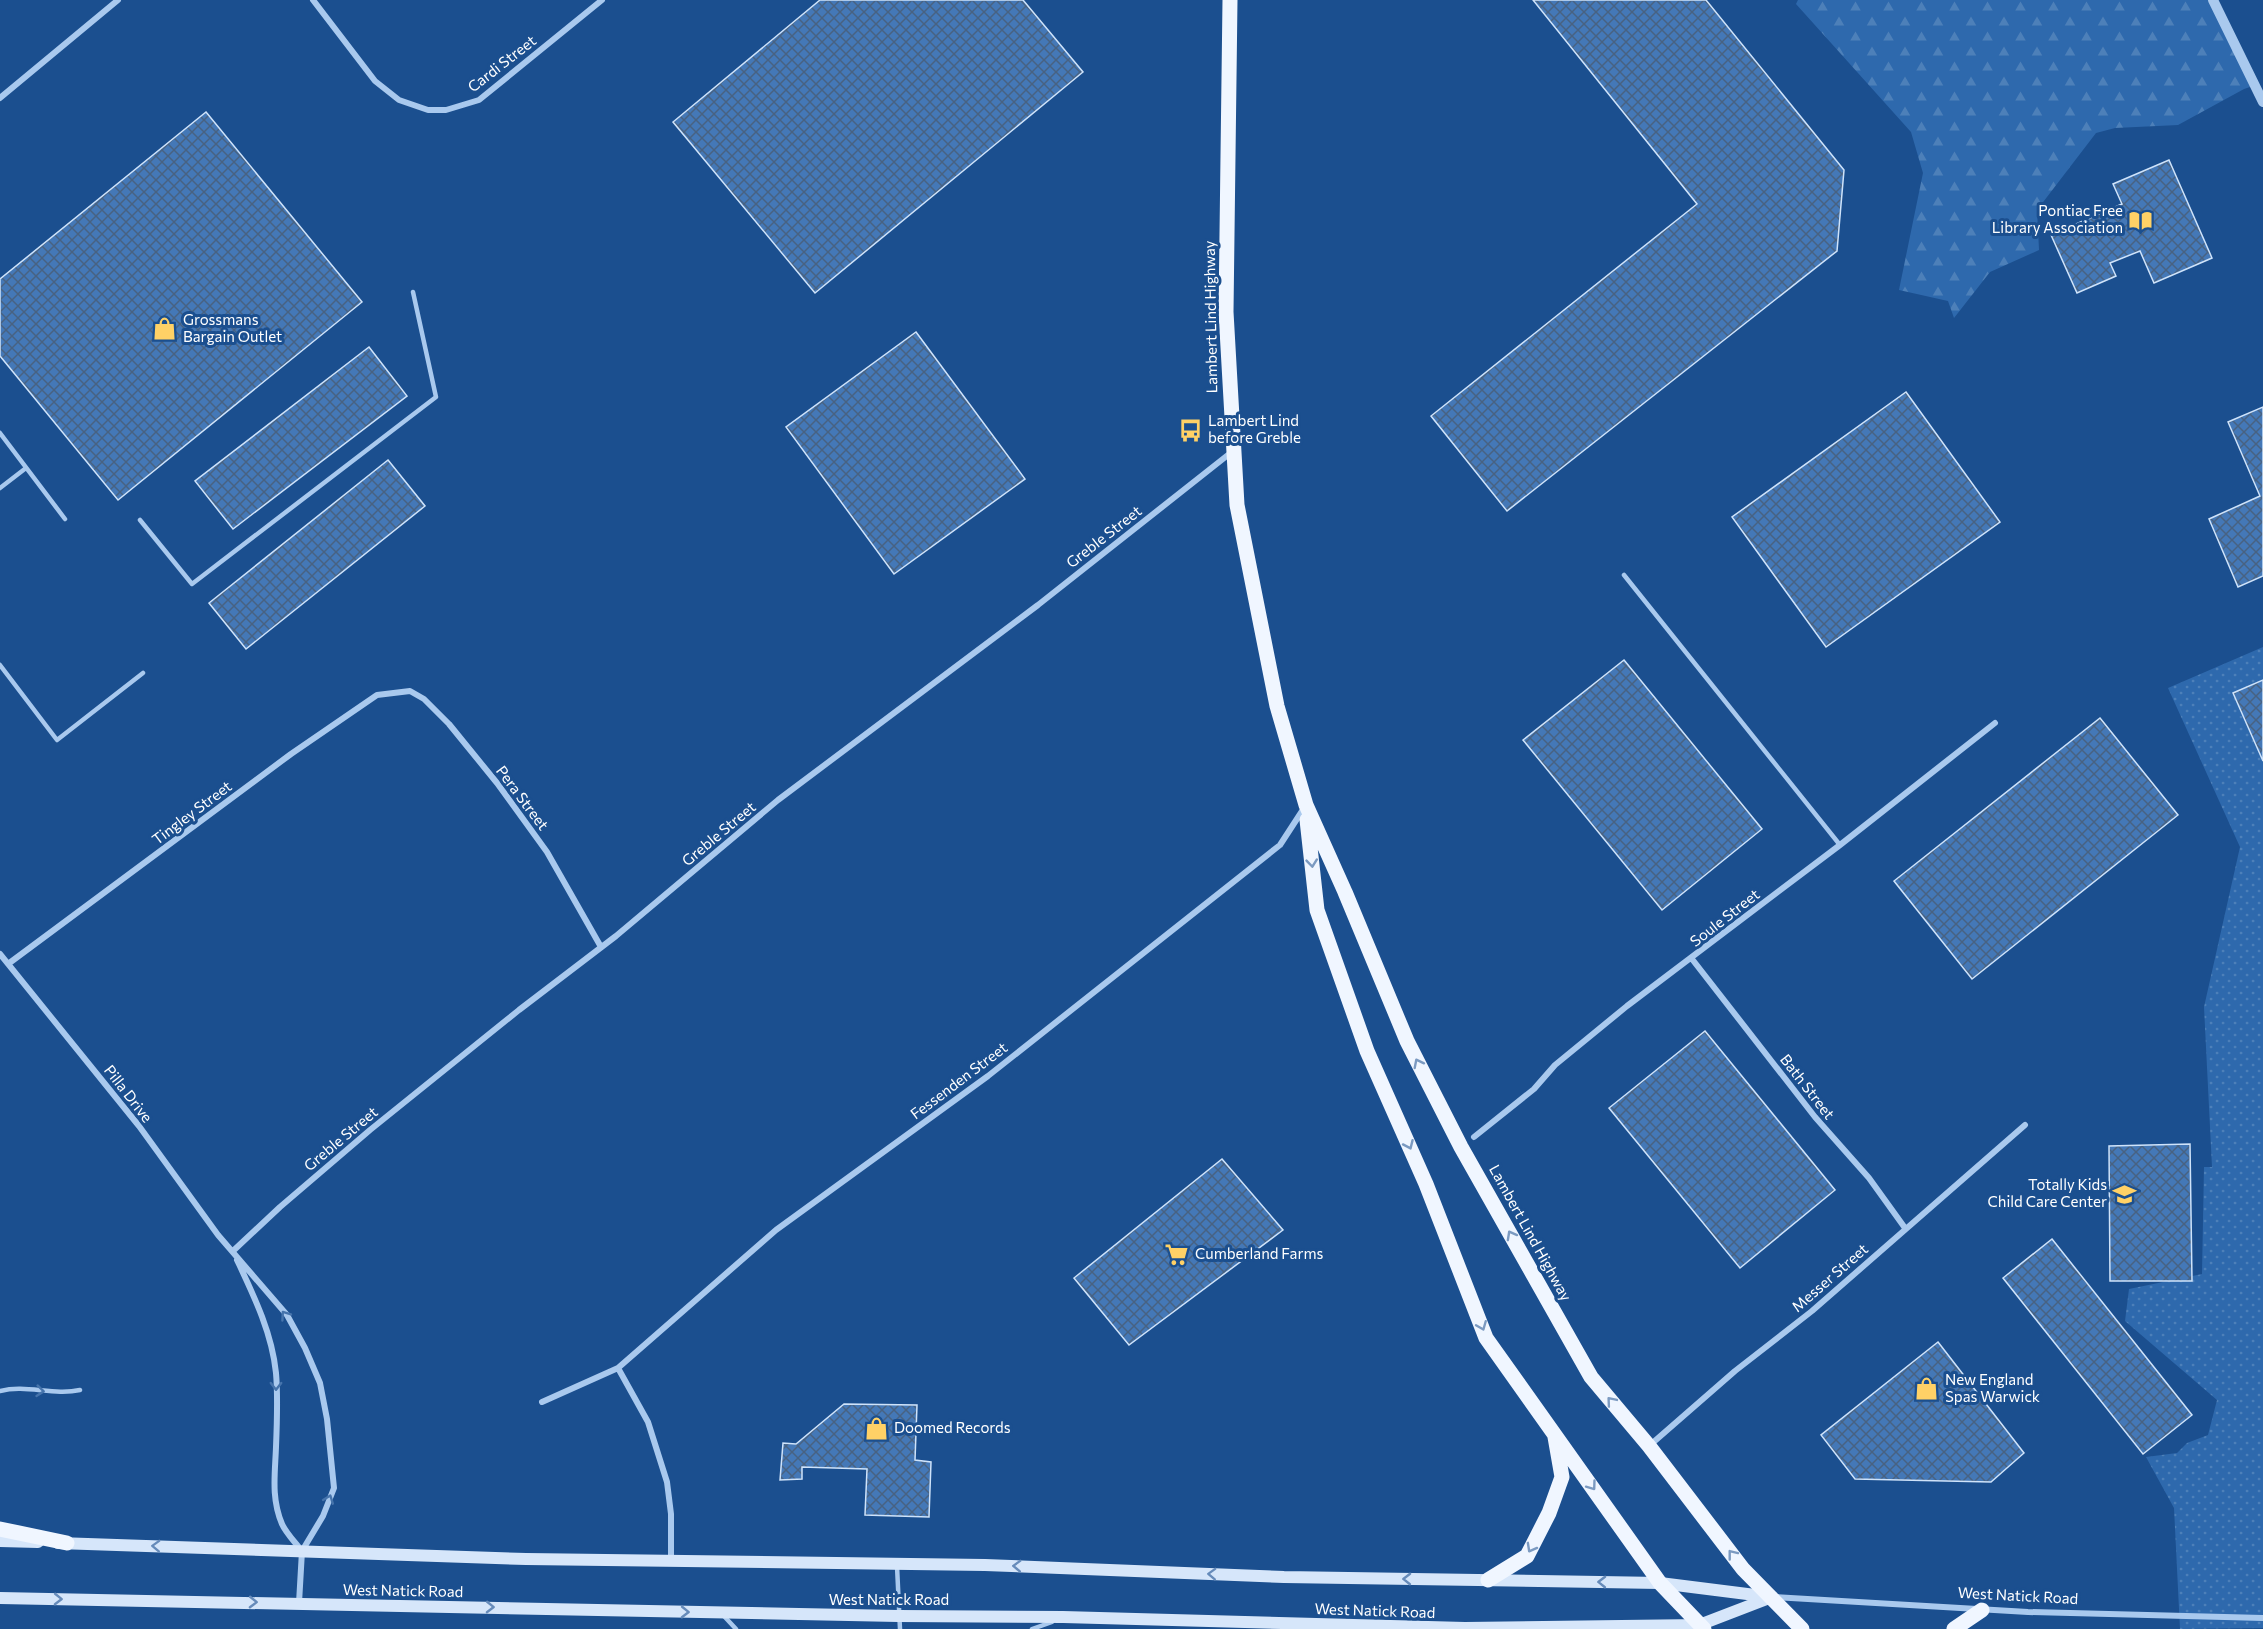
<svg xmlns="http://www.w3.org/2000/svg" width="2263" height="1629" font-family="Commissioner,sans-serif">
  <style>
    .forest { fill: url(#forest-firs) }
    .park { fill: url(#park-dots) }
    .building { fill: url(#building-cross-hatch); stroke: #cfe3fa; stroke-width: 1.5 }
    .lines { fill: none; stroke-linecap: round; stroke-linejoin: round }
    .service { stroke: #a9c9ee; stroke-width: 4.5 }
    .minor { stroke: #a9c9ee; stroke-width: 6 }
    .tertiary { stroke: #a9c9ee; stroke-width: 10 }
    .secondary { stroke: #d6e6fa; stroke-width: 12 }
    .primary { stroke: #f0f6ff; stroke-width: 15 }
    .oneway { stroke: #7b9ac1 }
    .oneway2 { stroke: #4674ac }
    .oneway3 { stroke: #668bba }
    .labels { text-anchor: middle; stroke-width: 6; stroke-linejoin: round; paint-order: stroke }
    .street-label { font-size: 15px; fill: #fff; stroke: #1b4f8f }
    .poi-label { font-size: 15px; fill: #fff; stroke: #1b4f8f; text-anchor: start }
  </style>
  <defs>
    <pattern id="forest-firs" width="22" height="20" patternUnits="userSpaceOnUse" patternTransform="scale(1.5)"><rect width="22" height="20" fill="#2e69ad"/><path d="M5 1l3.5 6h-7zM16 11l3.5 6h-7z" fill="#4d80b9"/></pattern>
    <pattern id="park-dots" width="8" height="8" patternUnits="userSpaceOnUse" patternTransform="scale(1.5)"><rect width="8" height="8" fill="#2e69ad"/><path d="M2 2h.1M6 6h.1" fill="none" stroke="#4d80b9" stroke-width="1.8" stroke-linecap="round"/></pattern>
    <pattern id="building-cross-hatch" width="8" height="8" patternUnits="userSpaceOnUse" patternTransform="scale(1.5)"><rect width="8" height="8" fill="#4478b7"/><path d="M0 0l8 8M0 8l8-8" fill="none" stroke="#486282"/></pattern>
  </defs>
  <rect width="100%" height="100%" fill="#1b4f8f"/>
  <path class="forest" d="M1798,0H2218L2256,85L2244,89L2178,125L2115,128L2096,133L2037,210L2039,250L1990,272L1954,318L1948,301L1899,290L1923,173L1911,132L1796,4Z"/>
  <path class="park" d="M2263,647V1628L2180,1629L2174,1508L2146,1457L2177,1453L2187,1443L2208,1435L2217,1400L2125,1321L2129,1289L2202,1274L2204,1167H2212L2204,1007L2240,847L2168,688Z"/>
  <path class="building" d="M820,0H1023L1083,72L815,293L673,122Z
    M1533,0H1706L1844,170L1837,251L1507,511L1431,416L1697,204Z
    M206,112L362,302L118,500L0,356V279Z
    M2169,160L2212,258L2154,283L2140,251L2110,263L2116,276L2077,293L2051,235L2122,204L2113,184Z
    M916,332L1025,479L894,574L786,427Z
    M369,347L407,396L233,529L195,481Z
    M1906,392L2000,522L1826,647L1732,517Z
    M2263,407V576L2238,587L2209,519L2260,496L2228,422Z
    M388,460L425,506L246,649L209,603Z
    M1624,660L1762,829L1662,910L1523,740Z
    M2263,680V761L2233,693Z
    M2100,718L2178,815L1972,979L1894,881Z
    M1705,1031L1835,1190L1740,1268L1609,1108Z
    M2190,1144L2192,1281H2110L2109,1146Z
    M1222,1159L1283,1230L1129,1345L1074,1278Z
    M2052,1239L2192,1415L2143,1454L2003,1278Z
    M1938,1342L2024,1453L1991,1482L1855,1479L1821,1435Z
    M844,1404L917,1405L915,1460L931,1462L929,1517L865,1515L867,1469L802,1467V1479L780,1480L783,1443L796,1444Z"/>
  <g class="lines">
    <path class="service" d="M0,433L65,519
      M0,488L26,468
      M140,520L192,584L436,397L413,292
      M1624,575L1840,845
      M0,665L57,740L143,673
      M0,1391C26,1384 53,1396 80,1390
      M897,1566L900,1629
      M723,1615L736,1629
      M1032,1629L1052,1622"/>
    <path class="minor" d="M313,0L375,81L399,100L428,110H446L479,100L602,0
      M0,98L118,0
      M0,954L139,1126L218,1235L287,1315L305,1348L320,1383L327,1419L334,1488L323,1516L302,1551L299,1603
      M1692,959L1815,1117L1869,1178L1905,1228
      M8,964L291,754L377,695L410,691L424,699L449,724L497,783L547,852L601,947
      M1474,1137L1534,1089L1555,1065L1627,1006L1840,845L1995,723
      M233,1251L280,1207L370,1130L519,1010L616,936L778,800L1038,605L1233,451
      M237,1260C254,1296 272,1333 276,1373C278,1396 277,1423 276,1447C275,1474 271,1498 282,1524C286,1533 295,1542 301,1550
      M618,1368L648,1422L667,1482L671,1514V1560
      M542,1402L618,1368L776,1230L988,1076L1280,845L1306,805
      M1649,1446L1735,1371L1812,1311L2025,1125
      M1775,1597L2028,1612L2263,1618"/>
    <path class="tertiary" d="M2213,0L2263,102"/>
    <path class="secondary" d="M0,1541L38,1542
      M58,1543L526,1559L985,1565L1284,1577L1660,1583L1771,1597
      M0,1598L898,1616L1063,1617L1465,1628L1699,1625L1772,1597"/>
    <path class="primary" d="M1230,0L1226,312L1237,505L1277,706L1306,805L1345,892L1407,1041L1461,1147L1591,1377L1649,1446L1743,1569L1802,1629
      M1307,820L1317,910L1367,1051L1426,1184L1486,1338L1660,1583L1704,1629
      M0,1529L67,1543
      M1488,1580L1527,1556L1549,1513L1562,1477L1555,1437
      M1954,1629L1982,1610"/>
  </g>
  <defs><path id="oneway-chevron" d="M-2-3.5L2.5 0L-2 3.5" fill="none" stroke-width="1.6" stroke-linecap="round" stroke-linejoin="round" transform="scale(1.5)"/></defs>
  <g class="oneway">
    <use href="#oneway-chevron" transform="translate(1312 863) rotate(84)"/>
    <use href="#oneway-chevron" transform="translate(1418 1063) rotate(-117)"/>
    <use href="#oneway-chevron" transform="translate(1409 1145) rotate(66)"/>
    <use href="#oneway-chevron" transform="translate(1511 1235) rotate(-119)"/>
    <use href="#oneway-chevron" transform="translate(1482 1326) rotate(68)"/>
    <use href="#oneway-chevron" transform="translate(1611 1401) rotate(-130)"/>
    <use href="#oneway-chevron" transform="translate(1592 1486) rotate(54)"/>
    <use href="#oneway-chevron" transform="translate(1531 1548) rotate(119)"/>
    <use href="#oneway-chevron" transform="translate(1732 1554) rotate(-128)"/>
  </g>
  <g class="oneway2">
    <use href="#oneway-chevron" transform="translate(285 1315) rotate(-125)"/>
    <use href="#oneway-chevron" transform="translate(276 1386) rotate(90)"/>
    <use href="#oneway-chevron" transform="translate(40 1391) rotate(6)"/>
    <use href="#oneway-chevron" transform="translate(329 1499) rotate(-69)"/>
  </g>
  <g class="oneway3">
    <use href="#oneway-chevron" transform="translate(156 1546) rotate(-178)"/>
    <use href="#oneway-chevron" transform="translate(1017 1566) rotate(-178)"/>
    <use href="#oneway-chevron" transform="translate(1212 1574) rotate(-178)"/>
    <use href="#oneway-chevron" transform="translate(1407 1579) rotate(-179)"/>
    <use href="#oneway-chevron" transform="translate(1602 1582) rotate(-179)"/>
    <use href="#oneway-chevron" transform="translate(58 1599) rotate(1)"/>
    <use href="#oneway-chevron" transform="translate(253 1602) rotate(1)"/>
    <use href="#oneway-chevron" transform="translate(490 1607) rotate(1)"/>
    <use href="#oneway-chevron" transform="translate(685 1612) rotate(1)"/>
  </g>
  <defs>
    <symbol id="library-bare" viewBox="-9 -9 18 18"><path d="M-6-4Q-3-5.5-.7-3.5V5Q-3 3-6 4ZM6-4Q3-5.5 .7-3.5V5Q3 3 6 4Z" fill="#ffd166" stroke="#1b4f8f" stroke-width="2.5" paint-order="stroke"/></symbol>
    <symbol id="shop-bare" viewBox="-9 -9 18 18"><path d="M-5-2.5h2.3a2.7 3.5 0 0 1 5.4 0H5L5.5 6h-11ZM-1.5-2.5h3a1.5 2.3 0 0 0-3 0Z" fill="#ffd166" stroke="#1b4f8f" stroke-width="2.5" paint-order="stroke"/></symbol>
    <symbol id="bus-bare" viewBox="-9 -9 18 18"><path d="M-5-6H5V4H4V6H2V4H-2V6H-4V4H-5ZM-3.5-4V0h7V-4ZM-3.5 1.2v1.5H-2V1.2ZM2 1.2v1.5H3.5V1.2Z" fill="#ffd166" stroke="#1b4f8f" stroke-width="2.5" paint-order="stroke"/></symbol>
    <symbol id="school-bare" viewBox="-9 -9 18 18"><path d="M0-5L7-2L0 1L-7-2ZM-4 1L0 2.5L4 1V4Q0 6-4 4Z" fill="#ffd166" stroke="#1b4f8f" stroke-width="2.5" paint-order="stroke"/></symbol>
    <symbol id="supermarket-bare" viewBox="-9 -9 18 18"><path d="M-6-5.5h2.5l.6 2H6L4.5 2H-2.5L-4.4-4H-6ZM-1.5 3.2a1.3 1.3 0 1 0 .1 0ZM3 3.2a1.3 1.3 0 1 0 .1 0Z" fill="#ffd166" stroke="#1b4f8f" stroke-width="2.5" paint-order="stroke"/></symbol>
  </defs>
  <g fill-rule="evenodd">
    <use href="#library-bare" x="2124" y="204" width="33" height="33"/>
    <use href="#shop-bare" x="148" y="312" width="33" height="33"/>
    <use href="#bus-bare" x="1174" y="414" width="33" height="33"/>
    <use href="#school-bare" x="2108" y="1178" width="33" height="33"/>
    <use href="#supermarket-bare" x="1160" y="1238" width="33" height="33"/>
    <use href="#shop-bare" x="1910" y="1372" width="33" height="33"/>
    <use href="#shop-bare" x="860" y="1412" width="33" height="33"/>
  </g>
  <g class="labels">
    <g class="street-label">
      <text transform="translate(502 64) rotate(-38)" y="5">Cardi Street</text>
      <text transform="translate(1211 317) rotate(-91)" y="5">Lambert Lind Highway</text>
      <text transform="translate(1104 537) rotate(-38)" y="5">Greble Street</text>
      <text transform="translate(522 798) rotate(53)" y="5">Pera Street</text>
      <text transform="translate(192 813) rotate(-37)" y="5">Tingley Street</text>
      <text transform="translate(719 834) rotate(-40)" y="5">Greble Street</text>
      <text transform="translate(1725 918) rotate(-38)" y="5">Soule Street</text>
      <text transform="translate(959 1081) rotate(-37)" y="5">Fessenden Street</text>
      <text transform="translate(1807 1087) rotate(52)" y="5">Bath Street</text>
      <text transform="translate(128 1094) rotate(52)" y="5">Pilla Drive</text>
      <text transform="translate(341 1139) rotate(-40)" y="5">Greble Street</text>
      <text transform="translate(1530 1233) rotate(61)" y="5">Lambert Lind Highway</text>
      <text transform="translate(1830 1278) rotate(-41)" y="5">Messer Street</text>
      <text transform="translate(403 1591) rotate(1)" y="5">West Natick Road</text>
      <text transform="translate(2018 1596) rotate(3)" y="5">West Natick Road</text>
      <text x="889" y="1605">West Natick Road</text>
      <text transform="translate(1375 1611) rotate(2)" y="5">West Natick Road</text>
    </g>
    <g class="poi-label">
      <text x="2123" y="216" text-anchor="end">Pontiac Free<tspan x="2123" dy="17">Library Association</tspan></text>
      <text x="183" y="325">Grossmans<tspan x="183" dy="17">Bargain Outlet</tspan></text>
      <text x="1208" y="426">Lambert Lind<tspan x="1208" dy="17">before Greble</tspan></text>
      <text x="2107" y="1190" text-anchor="end">Totally Kids<tspan x="2107" dy="17">Child Care Center</tspan></text>
      <text x="1195" y="1259">Cumberland Farms</text>
      <text x="1945" y="1385">New England<tspan x="1945" dy="17">Spas Warwick</tspan></text>
      <text x="894" y="1433">Doomed Records</text>
    </g>
  </g>
</svg>
